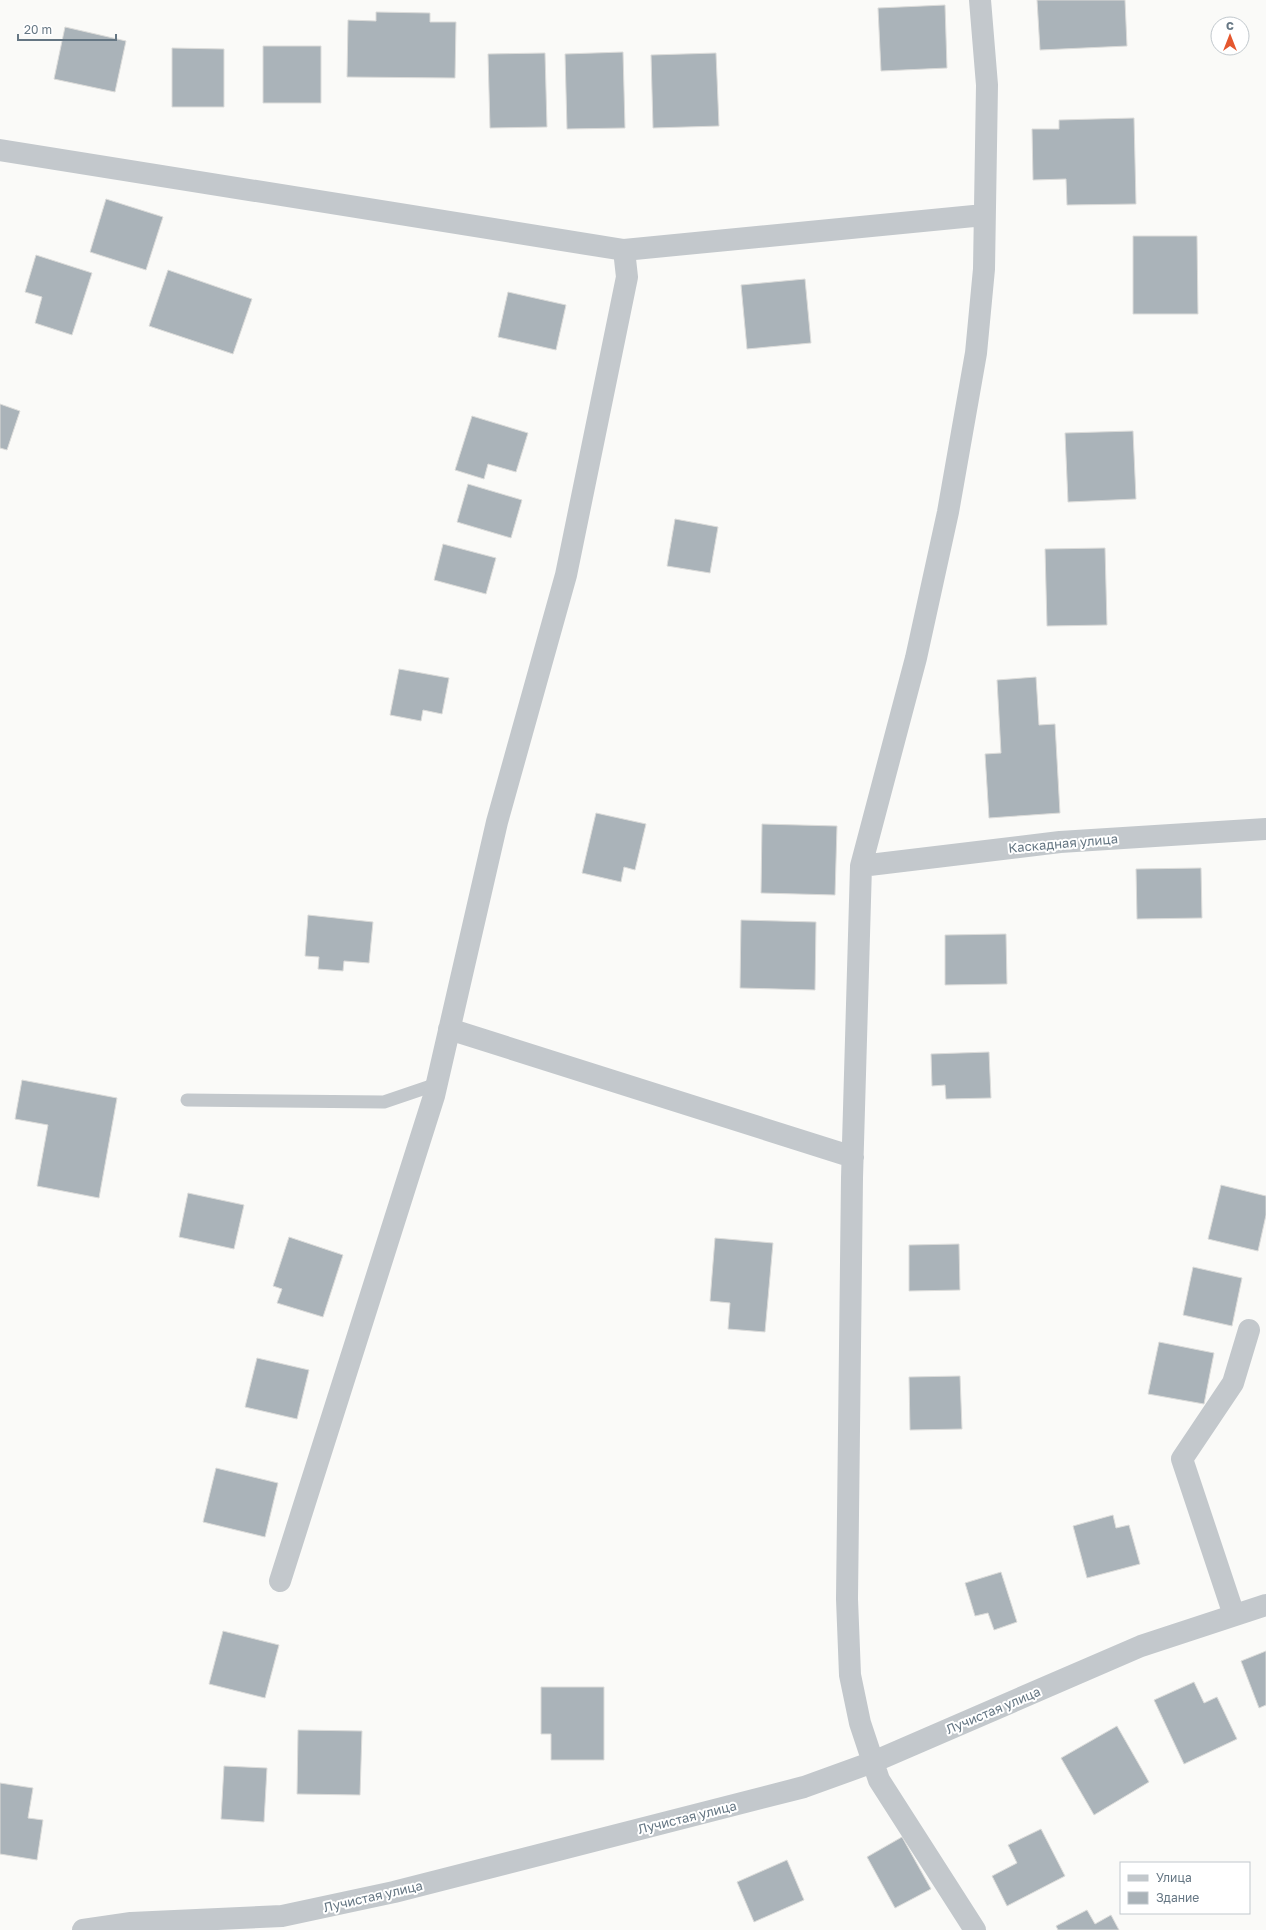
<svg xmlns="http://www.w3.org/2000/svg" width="1266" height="1930" font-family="'Golos Text',sans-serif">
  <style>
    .building { fill: #aab3b9; stroke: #dcdcda }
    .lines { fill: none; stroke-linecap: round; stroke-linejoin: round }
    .service { stroke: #c3c8cc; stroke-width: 13 }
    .minor { stroke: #c3c8cc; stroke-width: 22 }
    .labels { text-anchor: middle; stroke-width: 4; stroke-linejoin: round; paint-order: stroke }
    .street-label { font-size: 13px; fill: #657683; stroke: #fff }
  </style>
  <rect width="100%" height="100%" fill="#fafaf8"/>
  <path class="building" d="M1037,0H1125L1127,46L1040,50Z
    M945,5L947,68L881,71L878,8Z
    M376,12L430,13V22H456L455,78L347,77L348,20L376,21Z
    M65,27L126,41L115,92L54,79Z
    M263,46H321V103H263Z
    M172,48L224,49V107H172Z
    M623,52L625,128L567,129L565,54Z
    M545,53L547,127L490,128L488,54Z
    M716,53L719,126L653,128L651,55Z
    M1134,118L1136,204L1067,205L1066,179L1033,180L1032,129H1059V120Z
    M106,199L163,217L146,270L90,252Z
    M1133,236H1197L1198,314H1133Z
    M36,255L92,273L72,335L35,323L42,297L25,292Z
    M168,270L252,299L233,354L149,326Z
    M805,279L811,343L747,349L741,285Z
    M508,292L566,305L556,350L498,337Z
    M0,404L20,411L7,450L0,448Z
    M472,416L528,433L516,472L488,464L484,479L455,470Z
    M1133,431L1136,499L1068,502L1065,433Z
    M468,484L522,500L511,538L457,522Z
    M675,519L718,527L710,573L667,566Z
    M443,544L496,558L486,594L434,580Z
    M1105,548L1107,625L1047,626L1045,549Z
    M399,669L449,678L442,714L423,710L421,721L390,715Z
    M1036,677L1039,725L1055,724L1060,813L989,818L985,754L1001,753L997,680Z
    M596,813L646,824L635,870L624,867L621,882L582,873Z
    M762,824L837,826L835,895L761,893Z
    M1201,868L1202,918L1137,919L1136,869Z
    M308,915L373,922L369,963L344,961L343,971L318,969L319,957L305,956Z
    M741,920L816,922L815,990L740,988Z
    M1006,934L1007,984L945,985V935Z
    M989,1052L991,1098L946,1099L945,1085L932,1086L931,1054Z
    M22,1080L117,1098L99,1198L37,1186L48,1125L15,1119Z
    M1221,1185L1266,1196V1215L1258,1251L1208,1239Z
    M188,1193L244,1205L234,1249L179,1237Z
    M289,1237L343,1255L323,1317L277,1303L282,1289L273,1286Z
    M715,1238L773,1243L765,1332L728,1329L730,1303L710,1301Z
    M959,1244L960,1290L909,1291V1245Z
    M1193,1267L1242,1278L1232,1326L1183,1315Z
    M1159,1342L1214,1353L1204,1404L1148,1394Z
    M257,1358L309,1370L297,1419L245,1407Z
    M960,1376L962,1429L910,1430L909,1377Z
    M216,1468L278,1483L265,1537L203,1522Z
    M1113,1515L1116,1528L1129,1525L1140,1564L1087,1578L1073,1526Z
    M1001,1572L1017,1622L994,1630L988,1613L975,1616L965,1583Z
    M223,1631L279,1645L265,1698L209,1684Z
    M1266,1651V1705L1259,1708L1241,1661Z
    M1194,1682L1204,1703L1217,1697L1237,1739L1184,1764L1154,1700Z
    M541,1687H604V1760H551V1734H541Z
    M1117,1726L1149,1782L1094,1815L1061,1758Z
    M298,1730L362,1731L360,1795L297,1794Z
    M224,1766L267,1768L264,1822L221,1819Z
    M0,1783L33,1788L28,1818L43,1820L37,1860L0,1854Z
    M1041,1829L1065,1876L1007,1906L992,1876L1017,1863L1008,1845Z
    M902,1837L931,1889L895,1908L867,1857Z
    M787,1860L804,1900L754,1922L737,1882Z
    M1087,1910L1095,1924L1111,1915L1119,1930H1058L1056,1926Z"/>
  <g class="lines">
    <path class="service" d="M187,1100L384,1102L437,1084"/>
    <path class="minor" d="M0,150L624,250L984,215
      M861,866L1060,842L1266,829
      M449,1029L853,1157
      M280,1581L434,1096L497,822L566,575L627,277L624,250
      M1234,1615L1182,1459L1233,1383L1249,1330
      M83,1930L131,1923L282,1916L394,1892L804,1787L873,1762L1141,1646L1266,1605
      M975,1930L879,1780L860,1723L850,1675L847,1599L852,1178L861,866L916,658L948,512L976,353L984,269L987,85L980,0"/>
  </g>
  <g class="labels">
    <g class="street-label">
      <text transform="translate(1063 843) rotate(-5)" y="5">Каскадная улица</text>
      <text transform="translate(993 1710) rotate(-23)" y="5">Лучистая улица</text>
      <text transform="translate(687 1817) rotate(-14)" y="5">Лучистая улица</text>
      <text transform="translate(373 1896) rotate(-13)" y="5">Лучистая улица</text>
    </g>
  </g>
  <rect x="1120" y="1862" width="130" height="52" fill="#ffffff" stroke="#c1c8cd"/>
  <rect x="1128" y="1875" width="20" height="6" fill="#c3c8cc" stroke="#c1c8cd"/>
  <text x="1156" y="1882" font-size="12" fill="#657683">Улица</text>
  <rect x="1128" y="1892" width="20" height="12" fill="#aab3b9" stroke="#c1c8cd"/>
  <text x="1156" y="1902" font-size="12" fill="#657683">Здание</text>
  <g transform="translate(1230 36)"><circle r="19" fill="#ffffff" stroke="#c1c8cd"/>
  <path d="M0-3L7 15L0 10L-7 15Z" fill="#e4572e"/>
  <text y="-6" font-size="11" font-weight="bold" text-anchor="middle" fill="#657683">С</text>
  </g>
  <path d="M18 34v6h98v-6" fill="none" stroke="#657683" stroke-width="2"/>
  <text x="24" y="34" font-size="12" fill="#657683" stroke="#ffffff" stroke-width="3" paint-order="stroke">20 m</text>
</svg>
